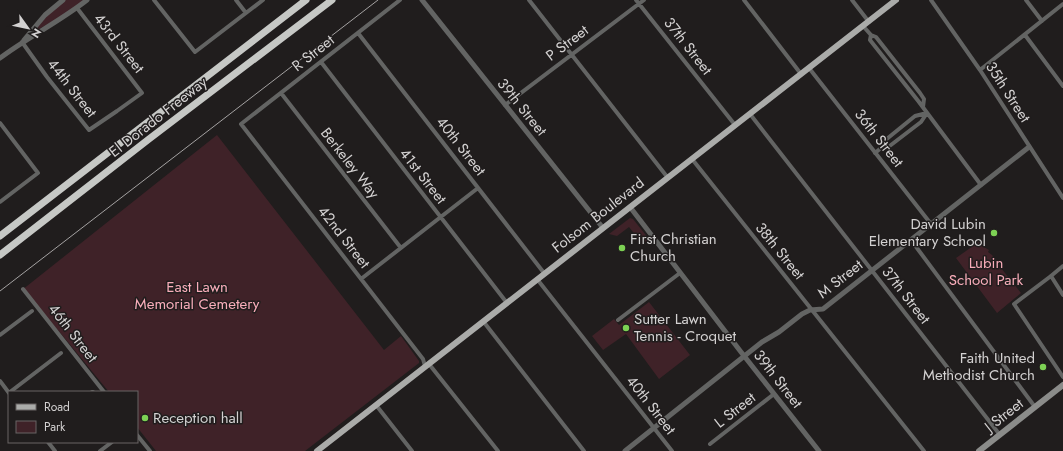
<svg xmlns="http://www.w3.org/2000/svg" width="1063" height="451" font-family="Jost,sans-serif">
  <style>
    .green { fill: #3f2228 }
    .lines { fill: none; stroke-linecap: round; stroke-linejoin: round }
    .minor { stroke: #636463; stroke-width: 4 }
    .tertiary { stroke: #636463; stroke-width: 5 }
    .secondary { stroke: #8b8c8a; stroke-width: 6 }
    .primary { stroke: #aaaba9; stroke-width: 6 }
    .motorway { stroke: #c6c8c5; stroke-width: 7 }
    .tram { stroke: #a4a2a2; stroke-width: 1 }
    .poi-dot { fill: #7dd154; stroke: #201d1d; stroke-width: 1.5 }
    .labels { text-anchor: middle; stroke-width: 3; stroke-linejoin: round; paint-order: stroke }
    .street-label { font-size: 15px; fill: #d3d1d1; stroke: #201d1d }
    .poi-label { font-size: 15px; fill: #d3d1d1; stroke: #201d1d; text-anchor: start }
    .park-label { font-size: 15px; fill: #f8adba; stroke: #201d1d }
  </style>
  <rect width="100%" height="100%" fill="#201d1d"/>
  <path class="green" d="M65,0H85L74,9L32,33L49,14Z
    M217,135L384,350L401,336L419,361V363L305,451H156L137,427V392H109L62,335L22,290Z
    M630,218L633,219L649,239L642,245L635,239L637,237L629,227L617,236L609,234Z
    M983,239L985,240L982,246L989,250L988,252L992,255L995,259L999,261L1001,268L1021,293L997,313L956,258Z
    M649,302L690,355L659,379L626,334L603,350L592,336L614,319L619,325Z"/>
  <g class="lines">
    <path class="minor" d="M154,0L195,52L263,0
      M236,0L246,13
      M400,0L241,124L423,359L425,366
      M529,0L668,178
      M636,0L735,125
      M744,0L801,74
      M852,0L869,22
      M931,0L980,70L1063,198
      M1026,0L1042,21
      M863,26L871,35L876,37L920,93L924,99L923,107
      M358,33L544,273
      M871,35L870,40L919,102L981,185
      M1025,35L1063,86
      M22,42L47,77L89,130L117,111L142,93L77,8
      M321,62L507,303
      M809,68L931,224
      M980,70L1063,4
      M281,93L401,248
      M505,105L644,0
      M750,114L1000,435
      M0,123L38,173L0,202
      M881,148L883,142L915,116L927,113
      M875,153L881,148H887L921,122L927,113
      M692,159L924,451
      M911,240L1035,407
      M1063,266L1051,276L1014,304L1063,377
      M1051,276L1063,295
      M361,279L478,188
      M537,279L672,451
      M23,289L104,392
      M618,320L680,273
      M483,321L584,451
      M0,335L32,311
      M429,364L498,451
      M0,381L9,393
      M10,392L61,353
      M92,392H93
      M376,405L412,451
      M137,435L150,451
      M48,442L55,451
      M710,444L774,394
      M100,451L112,442"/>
    <path class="tertiary" d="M422,0L603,228
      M24,40L45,15L63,0
      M0,58C28,37 59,22 87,0
      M630,207L741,352L819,451
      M625,451L762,342L779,332L802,314L810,310L823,309L1029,147"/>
    <path class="secondary" d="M979,451L1063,385"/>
    <path class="primary" d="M317,451L896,0"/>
    <path class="motorway" d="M0,236L306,0
      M0,255L149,139L332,0"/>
    <path class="tram" d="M0,291L378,0"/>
  </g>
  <g class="poi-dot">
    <circle cx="994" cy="233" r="4"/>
    <circle cx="622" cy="248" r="4"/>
    <circle cx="626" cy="328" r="4"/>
    <circle cx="1043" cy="367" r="4"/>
    <circle cx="145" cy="418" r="4"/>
  </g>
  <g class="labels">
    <g class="street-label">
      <text transform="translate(119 43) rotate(52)" y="5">43rd Street</text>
      <text transform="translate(567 43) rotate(-37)" y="5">P Street</text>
      <text transform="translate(688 46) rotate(52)" y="5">37th Street</text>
      <text transform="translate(313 53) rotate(-38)" y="5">R Street</text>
      <text transform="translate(72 88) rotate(52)" y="5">44th Street</text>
      <text transform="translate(1008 92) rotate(57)" y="5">35th Street</text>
      <text transform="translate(522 107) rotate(51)" y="5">39th Street</text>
      <text transform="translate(158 117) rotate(-38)" y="5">El Dorado Freeway</text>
      <text transform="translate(879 138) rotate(52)" y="5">36th Street</text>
      <text transform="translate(461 146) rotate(52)" y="5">40th Street</text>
      <text transform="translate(350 163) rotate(52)" y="5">Berkeley Way</text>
      <text transform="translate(423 176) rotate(52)" y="5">41st Street</text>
      <text transform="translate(598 215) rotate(-38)" y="5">Folsom Boulevard</text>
      <text transform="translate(344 237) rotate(52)" y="5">42nd Street</text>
      <text transform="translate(780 251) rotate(51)" y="5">38th Street</text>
      <text transform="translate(840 279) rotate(-38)" y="5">M Street</text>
      <text transform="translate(906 295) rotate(52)" y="5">37th Street</text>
      <text transform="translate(73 333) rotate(52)" y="5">46th Street</text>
      <text transform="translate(778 379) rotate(52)" y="5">39th Street</text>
      <text transform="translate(651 405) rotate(52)" y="5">40th Street</text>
      <text transform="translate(735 410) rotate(-38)" y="5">L Street</text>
      <text transform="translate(1004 415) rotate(-38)" y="5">J Street</text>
    </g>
    <g class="poi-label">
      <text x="986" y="229" text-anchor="end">David Lubin<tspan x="986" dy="17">Elementary School</tspan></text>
      <text x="630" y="244">First Christian<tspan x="630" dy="17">Church</tspan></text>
      <text x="634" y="324">Sutter Lawn<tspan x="634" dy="17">Tennis - Croquet</tspan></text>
      <text x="1035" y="363" text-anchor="end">Faith United<tspan x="1035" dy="17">Methodist Church</tspan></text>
      <text x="153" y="423">Reception hall</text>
    </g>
    <g class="park-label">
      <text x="986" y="268">Lubin<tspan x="986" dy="17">School Park</tspan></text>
      <text x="197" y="292">East Lawn<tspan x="197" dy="17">Memorial Cemetery</tspan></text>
    </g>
  </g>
  <rect x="8" y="391" width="130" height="52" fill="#201d1d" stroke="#686565"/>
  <rect x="16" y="404" width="20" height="6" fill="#aaaba9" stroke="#686565"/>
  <text x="44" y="411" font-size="12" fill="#d3d1d1">Road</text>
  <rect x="16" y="421" width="20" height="12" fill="#3f2228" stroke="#686565"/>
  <text x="44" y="431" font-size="12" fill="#d3d1d1">Park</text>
  <g transform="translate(28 28) rotate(123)" stroke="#201d1d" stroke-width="3" paint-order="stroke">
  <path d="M0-3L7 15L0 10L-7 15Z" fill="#d3d1d1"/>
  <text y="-6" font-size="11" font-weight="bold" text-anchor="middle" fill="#d3d1d1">N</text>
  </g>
</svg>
